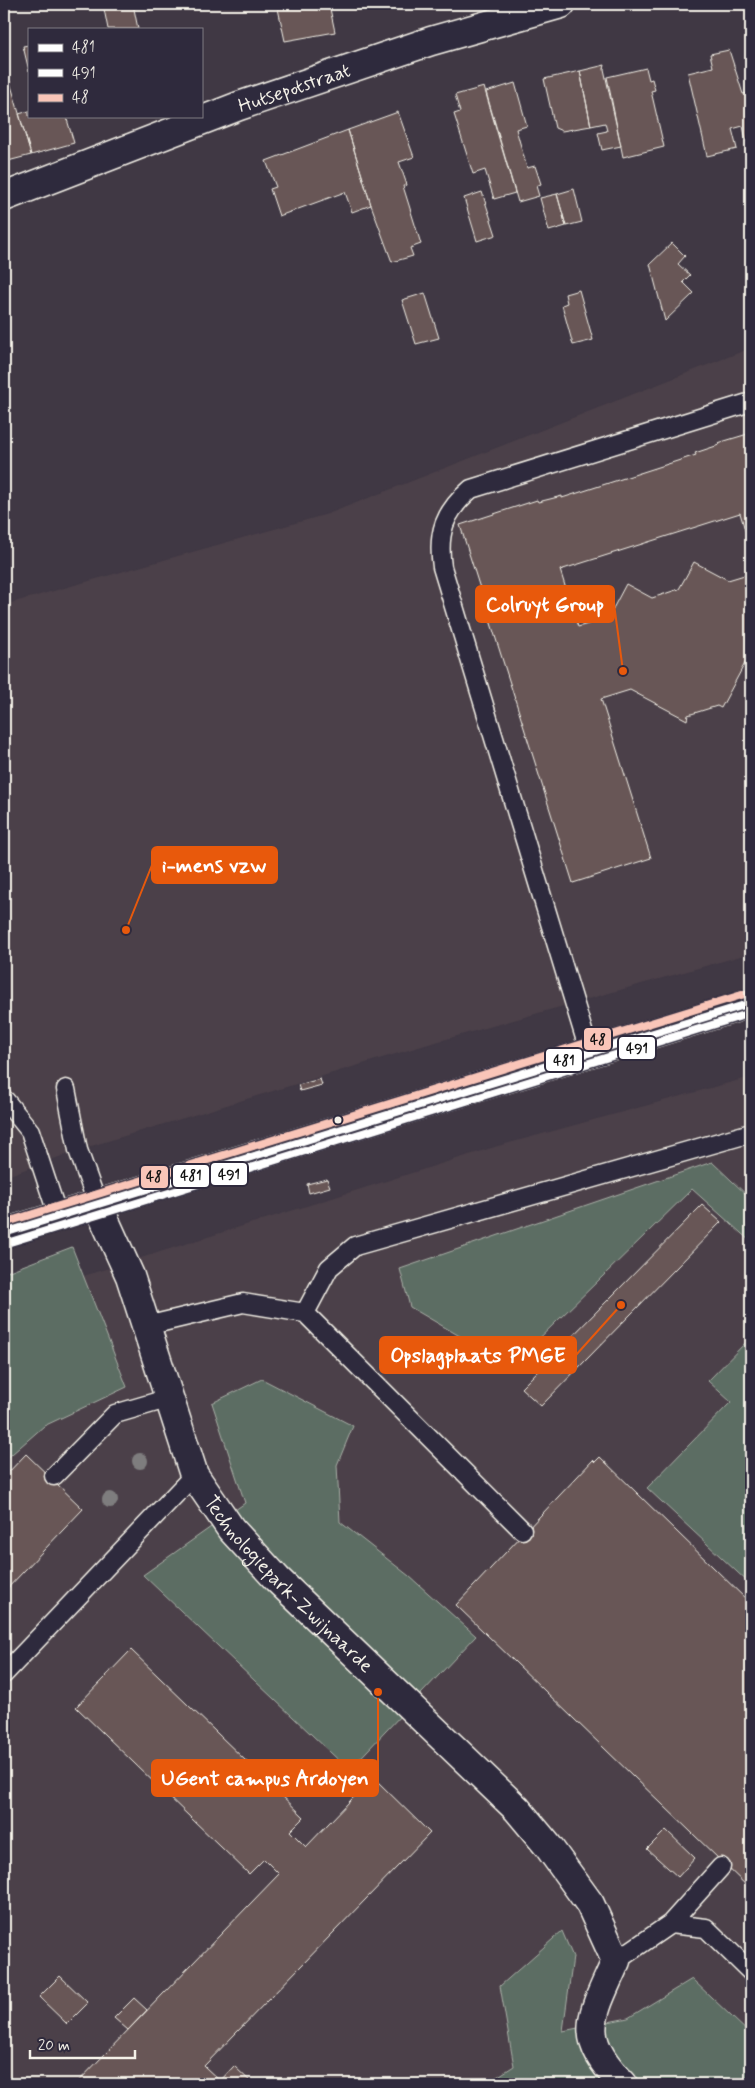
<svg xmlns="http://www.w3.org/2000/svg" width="755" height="2088" font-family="Mynerve,sans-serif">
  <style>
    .built { fill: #4c4149 }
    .green { fill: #5c6d64; stroke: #a8afa6 }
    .building { fill: #685756; stroke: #f4f1e8 }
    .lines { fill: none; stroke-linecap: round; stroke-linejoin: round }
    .service-casing { stroke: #f4f1e8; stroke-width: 21 }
    .minor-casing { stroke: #f4f1e8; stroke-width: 31 }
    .tertiary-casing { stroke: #f4f1e8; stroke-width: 31 }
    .secondary-casing { stroke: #f4f1e8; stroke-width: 31 }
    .service { stroke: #2f2a3d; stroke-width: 18 }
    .minor { stroke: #2f2a3d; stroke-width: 28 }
    .tertiary { stroke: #2f2a3d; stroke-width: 28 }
    .secondary { stroke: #2f2a3d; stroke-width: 28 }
    .bus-1-casing { stroke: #2f2a3d; stroke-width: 11 }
    .bus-2-casing { stroke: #2f2a3d; stroke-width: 11 }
    .bus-3-casing { stroke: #2f2a3d; stroke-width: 11 }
    .bus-1 { stroke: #fff; stroke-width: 8 }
    .bus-2 { stroke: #fff; stroke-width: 8 }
    .bus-3 { stroke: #f9c5b8; stroke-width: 8 }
    .tree { fill: #7e7d7e }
    .bus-dot { fill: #f4f1e8; stroke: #2f2a3d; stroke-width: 2 }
    .labels { text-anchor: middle; stroke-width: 4; stroke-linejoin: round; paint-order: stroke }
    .street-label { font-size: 20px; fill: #f4f1e8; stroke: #2f2a3d }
    .leader { fill: none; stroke: #e8590c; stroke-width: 2 }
    .callout-dot { fill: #e8590c; stroke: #2f2a3d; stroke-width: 2 }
    .callout { fill: #e8590c; stroke: #e8590c; stroke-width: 2 }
    .callout-label { font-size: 21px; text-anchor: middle; font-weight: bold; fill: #fff }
    .line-badge { stroke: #2f2a3d; stroke-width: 2 }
    .pale-badge-label { font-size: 14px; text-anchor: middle; font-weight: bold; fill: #111 }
  </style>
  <rect width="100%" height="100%" fill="#403844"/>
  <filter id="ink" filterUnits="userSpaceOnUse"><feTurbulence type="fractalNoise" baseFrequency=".02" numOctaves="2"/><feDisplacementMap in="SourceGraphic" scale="10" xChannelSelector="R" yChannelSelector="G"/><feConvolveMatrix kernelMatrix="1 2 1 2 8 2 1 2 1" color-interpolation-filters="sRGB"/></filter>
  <g filter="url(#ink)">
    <path class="built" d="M751,348V953L425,1045L78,1150L4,1177V605L328,514Z
      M751,1077V2084H4V1301L498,1146Z"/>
    <path class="green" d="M712,1162L751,1199V1242L692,1189L511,1366L410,1307L400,1269Z
      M72,1247L127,1387L44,1426L4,1461V1273Z
      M751,1337V1585L647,1488L731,1402L708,1381Z
      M262,1379L353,1426L337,1465L340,1522L409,1576L476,1636L349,1770L143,1575L245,1503L212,1403Z
      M562,1931L573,1957L563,2031L628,2018L692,1979L751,2035V2084H486L514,2066L500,1986Z"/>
    <path class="building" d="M103,4H133L138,29H108Z
      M277,4H329L335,32L285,41Z
      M29,45V71L23,46Z
      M729,50L743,94L751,92V139L746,140L743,126L732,129L737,149L707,156L688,73L713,67L710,54Z
      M4,61L31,155L4,162Z
      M605,65L604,69L621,146L602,150L598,133L607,131L605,123L591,126L580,71Z
      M646,68L649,80L652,79L655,90L651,91L664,147L623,157L607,77Z
      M580,71L591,126L562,131L555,128L544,79Z
      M515,83L527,126L516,129L527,168L535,166L541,184L536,186L539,196L518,202L486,92Z
      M484,87L515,193L494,199L485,170L473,174L454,114L460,112L455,95Z
      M29,111V116H66L74,143L31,155L19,114Z
      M398,112L414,157L399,162L407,185L403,186L421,244L410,248L413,256L392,262L371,205L348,130Z
      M348,130L371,205L352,212L345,192L279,216L270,189L276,187L266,161Z
      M574,189L582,222L566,226L557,194Z
      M482,192L496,235L477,241L464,198Z
      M557,194L566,226L549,231L540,198Z
      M672,243L685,256L678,264L690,275L683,282L694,293L665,321L650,264Z
      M579,290L593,340L573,345L562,305L567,303L565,294Z
      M425,293L439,338L416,344L402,300Z
      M751,433V550L740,513L560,570L578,627L608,618L626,584L652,598L679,589L694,562L728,580L751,573V652L721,708L717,706L688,715L687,720L630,690L601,699L651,858L573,883L460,525L537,500L538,502L562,496V498L696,455L695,453L719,445L718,443Z
      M320,1079L322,1085L300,1091L298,1085Z
      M327,1179L330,1187L309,1193L307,1184Z
      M702,1205L721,1222L541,1406L521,1388Z
      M26,1454L83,1509L4,1592V1477Z
      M600,1457L751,1604V1890L456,1605L593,1460L595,1462Z
      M131,1650L304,1817L290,1831L306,1847L373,1777L430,1833L204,2066L220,2081L234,2066L253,2084H195L191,2080L187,2084H76L279,1874L264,1859L249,1874L76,1707Z
      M666,1830L695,1858L678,1877L647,1849Z
      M60,1976L88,2003L67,2024L39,1997Z
      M134,1998L147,2010L128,2030L114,2018Z"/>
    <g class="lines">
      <defs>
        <path id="service" d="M589,1051L442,567C437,533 444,512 471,489L751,402
          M66,1089L78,1150L97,1203
          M5,1100L30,1131L58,1216
          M305,1313L522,1530
          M146,1326L243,1303L305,1313L329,1268L355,1246L751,1133
          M54,1476L115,1414L170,1398
          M4,1674L194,1475
          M670,1924L721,1867
          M616,1961L670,1924L706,1928L751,1972"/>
        <g id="minor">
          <path id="s1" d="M97,1203L130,1276L194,1475L231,1529L277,1579L517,1809L548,1846L590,1904L616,1961C592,2016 575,2036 623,2084"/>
        </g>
        <g id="tertiary">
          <path id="s2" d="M4,197L239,106L431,41L561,4"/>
        </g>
        <path id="secondary" d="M4,1233L751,1003"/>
      </defs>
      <use href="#service" class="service-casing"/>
      <use href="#minor" class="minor-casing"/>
      <use href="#tertiary" class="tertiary-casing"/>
      <use href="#secondary" class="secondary-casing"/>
      <use href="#service" class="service"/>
      <use href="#minor" class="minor"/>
      <use href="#tertiary" class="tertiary"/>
      <use href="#secondary" class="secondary"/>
      <defs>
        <path id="bus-1" d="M4,1233L751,1003"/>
        <path id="bus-2" d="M7,1243L751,1013"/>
        <path id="bus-3" d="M4,1223L748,993"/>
      </defs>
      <use href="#bus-1" class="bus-1-casing"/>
      <use href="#bus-2" class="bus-2-casing"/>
      <use href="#bus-3" class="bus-3-casing"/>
      <use href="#bus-1" class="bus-1"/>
      <use href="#bus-2" class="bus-2"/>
      <use href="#bus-3" class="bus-3"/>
    </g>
    <g class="tree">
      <circle cx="140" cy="1461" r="8"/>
      <circle cx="110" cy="1500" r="8"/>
    </g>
  </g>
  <circle class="bus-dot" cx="338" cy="1120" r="4.5"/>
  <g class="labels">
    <g class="street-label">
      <text dy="7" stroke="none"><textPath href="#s2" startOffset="310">Hutsepotstraat</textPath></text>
      <text dy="7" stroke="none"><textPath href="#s1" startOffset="434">Technologiepark-Zwijnaarde</textPath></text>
    </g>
  </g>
  <path class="leader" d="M623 671L614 604M126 930L152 865M621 1305L576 1355M378 1692L378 1778"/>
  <g class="callout-dot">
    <circle cx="623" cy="671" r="5"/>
    <circle cx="126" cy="930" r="5"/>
    <circle cx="621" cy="1305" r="5"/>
    <circle cx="378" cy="1692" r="5"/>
  </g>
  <g class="callout">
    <rect x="476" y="586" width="138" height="36" rx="5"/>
    <rect x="152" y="847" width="125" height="36" rx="5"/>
    <rect x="380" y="1337" width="196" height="36" rx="5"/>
    <rect x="152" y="1760" width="226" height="36" rx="5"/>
  </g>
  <g class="callout-label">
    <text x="545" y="611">Colruyt Group</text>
    <text x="214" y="872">i-mens vzw</text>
    <text x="478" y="1362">Opslagplaats PMGE</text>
    <text x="265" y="1785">UGent campus Ardoyen</text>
  </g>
  <g class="line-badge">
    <rect x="583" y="1027" width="29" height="24" rx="5" fill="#f9c5b8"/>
    <rect x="618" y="1036" width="38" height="24" rx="5" fill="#fff"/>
    <rect x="545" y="1048" width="38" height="24" rx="5" fill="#fff"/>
    <rect x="210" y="1162" width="38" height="24" rx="5" fill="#fff"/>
    <rect x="172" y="1164" width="38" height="24" rx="5" fill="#fff"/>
    <rect x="140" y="1165" width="29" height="24" rx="5" fill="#f9c5b8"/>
  </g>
  <g class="pale-badge-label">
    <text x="598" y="1044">48</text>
    <text x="637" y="1053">491</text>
    <text x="564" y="1065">481</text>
    <text x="229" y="1179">491</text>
    <text x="191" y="1180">481</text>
    <text x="154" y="1181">48</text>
  </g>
  <rect width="755" height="2088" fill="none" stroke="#2f2a3d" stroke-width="20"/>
  <rect x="10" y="10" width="735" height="2068" fill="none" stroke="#f4f1e8" stroke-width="2" filter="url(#ink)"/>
  <rect x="28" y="28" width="175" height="90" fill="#2f2a3d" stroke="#7e7a81"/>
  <rect x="38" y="44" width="25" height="8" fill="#ffffff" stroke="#7e7a81"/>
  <text x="72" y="52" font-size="15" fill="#f4f1e8">481</text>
  <rect x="38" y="69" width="25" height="8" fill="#ffffff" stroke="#7e7a81"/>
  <text x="72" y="78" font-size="15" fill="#f4f1e8">491</text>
  <rect x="38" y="94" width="25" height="8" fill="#f9c5b8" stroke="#7e7a81"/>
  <text x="72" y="102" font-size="15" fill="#f4f1e8">48</text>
  <path d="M30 2050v8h105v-8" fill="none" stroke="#f4f1e8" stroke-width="2.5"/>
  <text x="38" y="2050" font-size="15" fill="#f4f1e8" stroke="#2f2a3d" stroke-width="4" paint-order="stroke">20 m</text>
</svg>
